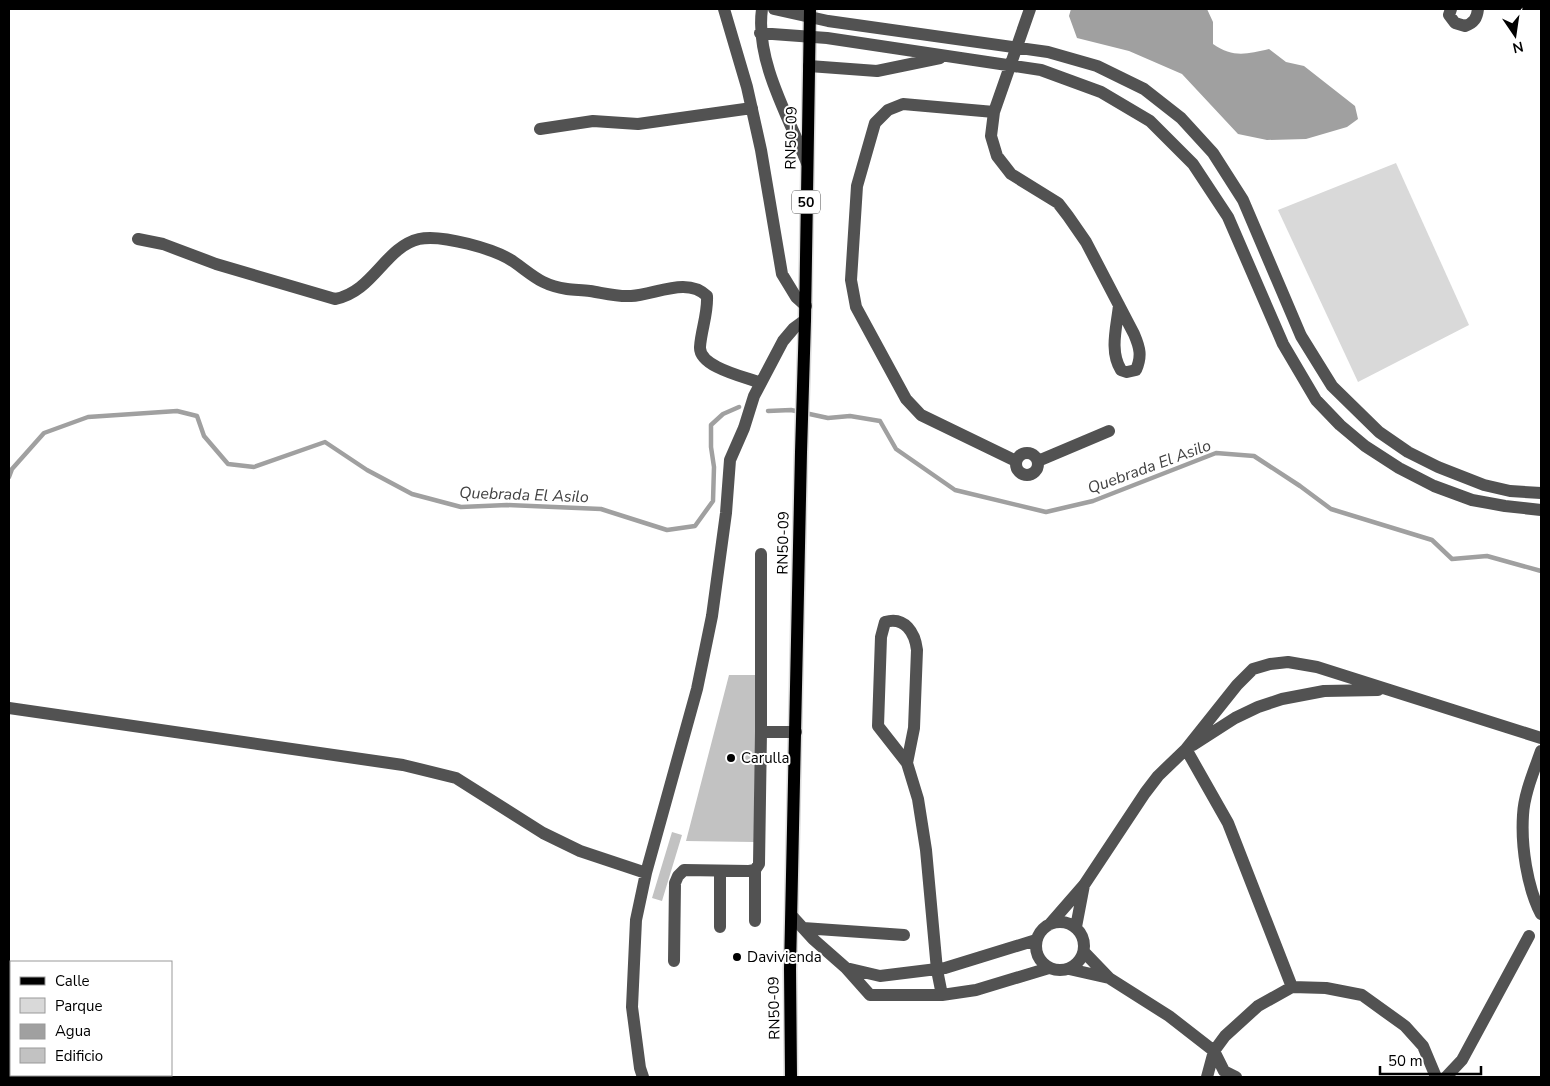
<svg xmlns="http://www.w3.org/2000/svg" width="1550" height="1086" font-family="'Nunito Sans',sans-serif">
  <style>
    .green { fill: #d9d9d9 }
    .water { fill: #a0a0a0 }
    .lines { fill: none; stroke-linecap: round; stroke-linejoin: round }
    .stream { stroke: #a0a0a0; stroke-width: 4.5 }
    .building { fill: #c2c2c2 }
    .major-casing { stroke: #dbdbdb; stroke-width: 15 }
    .minor { stroke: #525252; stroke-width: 12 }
    .major { stroke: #000; stroke-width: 12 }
    .poi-dot { fill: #000; stroke: #fff; stroke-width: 2 }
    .labels { text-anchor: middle; stroke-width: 4; stroke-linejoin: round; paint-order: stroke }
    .shield { fill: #fff; stroke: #4c4c4c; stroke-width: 1 }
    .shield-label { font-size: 14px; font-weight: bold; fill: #000 }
    .street-label { font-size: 15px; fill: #000; stroke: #fff }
    .poi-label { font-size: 15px; fill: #000; stroke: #fff; text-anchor: start }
    .water-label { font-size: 16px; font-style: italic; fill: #414141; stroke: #fff }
  </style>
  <rect width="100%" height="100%" fill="#fff"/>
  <path class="green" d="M1396,163L1469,325L1358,382L1278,210Z"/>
  <path class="water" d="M1071,9H1207L1213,22V44C1233,58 1247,54 1269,49L1286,62L1304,66L1355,106L1358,119L1347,127L1306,139L1267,140L1238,134L1182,74L1129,51L1077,38L1069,16Z"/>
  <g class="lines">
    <path class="stream" d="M768,411L791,410L828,418L850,416L880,421L896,449L955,490L1046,512L1093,501L1216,453L1254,456L1300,486L1331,509L1432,540L1452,559L1487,556L1541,571
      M9,477L12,469L44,433L88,417L177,411L197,416L204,436L228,464L254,467L325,442L367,470L412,494L461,507L507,505L601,509L667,530L695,526L713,501L714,467L711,447V425L723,414L739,407"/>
  </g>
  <path class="building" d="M729,675H756L754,842L686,841Z
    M672,832L682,835L662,901L652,898Z"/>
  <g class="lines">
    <defs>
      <path id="major" d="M791,1077L790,969L801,452L805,320L810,9"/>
    </defs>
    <use href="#major" class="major-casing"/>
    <path class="minor" d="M724,9L747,87L761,150L782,274L796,297L806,306
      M762,9C755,60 788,116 807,163
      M774,9L828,21L1048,52L1097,66L1144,89L1181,118L1213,153L1243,200L1301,336L1332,386L1379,432L1408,452L1438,467L1484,485L1510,491L1541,493
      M1030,9L994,112L991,136L997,156L1011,174L1058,203L1068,216L1086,242L1134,334C1140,348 1142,356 1136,370L1127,372L1121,370C1109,351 1117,326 1119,305
      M1451,9L1449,15L1455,23L1465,26C1474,23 1477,18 1478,9
      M760,33L827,38L1041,70L1101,92L1150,121L1193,164L1228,217L1283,344L1316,400L1340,425L1365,446L1399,468L1434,486L1472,500L1505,506L1541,510
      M809,66L877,71L940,58
      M994,112L903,104L888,110L875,123L857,186L851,280L856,307L906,399L921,415L1016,461
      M540,129L593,121L638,124L752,108
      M138,239L163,244L216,264L335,299C373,292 385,247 419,239C441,234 496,249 514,262C534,276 541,285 567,289C574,290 582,290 590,291C603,293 617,297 631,296C655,295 687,276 707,296C708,314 701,330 700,347C699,367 745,377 761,383
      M1016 464a11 11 0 1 1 22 0a11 11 0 1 1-22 0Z
      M1038,461L1109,431
      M9,708L403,765L456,778L543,833L580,851L646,873
      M761,732V554
      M1193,745L1235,718L1258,707L1282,699L1324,691L1378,690
      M1186,749L1228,823L1292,987
      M1541,751C1534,771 1524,794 1523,815C1521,846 1527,887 1541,914
      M907,763L914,728L917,650C915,633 905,616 885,622L881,637L878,726L907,763L918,799L926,850L937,970L942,995
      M755,870V921
      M720,871V927
      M792,916L813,939L846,968L870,995H942L976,990L1049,968
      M1036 946a24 24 0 1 1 48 0a24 24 0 1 1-48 0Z
      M1050,924L1084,885L1145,793L1158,776L1186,749L1237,685L1253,669L1270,664L1288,662L1317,667L1541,738
      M1076,927L1084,885
      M803,928L904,935
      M1084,952L1109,978L1169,1016L1214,1051L1224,1071L1236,1077
      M674,961L675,883L678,876L684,870L749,871L755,870L759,864L761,732H796
      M846,968L880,976L945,968L1036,940
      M1069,969L1109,978
      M643,1077L640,1068L632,1007L636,920L646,873L697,689L712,616L726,513L730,460L744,428L754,396L783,341L794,328L805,320
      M1207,1077L1214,1051L1225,1036L1258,1006L1292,987L1326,988L1362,995L1405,1026L1423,1046L1436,1077
      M1446,1077L1462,1060L1529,936"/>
    <use href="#major" class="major"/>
  </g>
  <g class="poi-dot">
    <circle cx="731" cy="758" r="5"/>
    <circle cx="737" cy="957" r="5"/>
  </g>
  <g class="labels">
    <rect class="shield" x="792" y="190.5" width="28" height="23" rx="4"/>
    <g class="shield-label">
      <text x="806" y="207">50</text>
    </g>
    <g class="street-label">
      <text transform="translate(791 138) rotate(-89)" y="5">RN50-09</text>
      <text transform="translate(783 543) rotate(-89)" y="5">RN50-09</text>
      <text transform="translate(774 1008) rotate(-91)" y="5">RN50-09</text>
    </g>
    <g class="poi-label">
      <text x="741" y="763">Carulla</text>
      <text x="747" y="962">Davivienda</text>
    </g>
    <g class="water-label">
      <text transform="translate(1149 466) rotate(-20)" y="6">Quebrada El Asilo</text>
      <text transform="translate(524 494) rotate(2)" y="6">Quebrada El Asilo</text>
    </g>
  </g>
  <rect width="1550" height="1086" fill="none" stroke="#000000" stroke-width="20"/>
  <rect x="10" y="961" width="162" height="115" fill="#ffffff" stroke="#999999"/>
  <rect x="20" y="977" width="25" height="8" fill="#000000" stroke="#999999"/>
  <text x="55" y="986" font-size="15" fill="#000000">Calle</text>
  <rect x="20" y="998" width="25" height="15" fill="#d9d9d9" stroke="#999999"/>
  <text x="55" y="1011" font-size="15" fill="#000000">Parque</text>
  <rect x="20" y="1024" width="25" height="15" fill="#a0a0a0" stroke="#999999"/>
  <text x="55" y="1036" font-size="15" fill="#000000">Agua</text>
  <rect x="20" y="1048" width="25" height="15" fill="#c2c2c2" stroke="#999999"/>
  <text x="55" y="1061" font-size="15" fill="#000000">Edificio</text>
  <g transform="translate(1515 35) rotate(167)" stroke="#ffffff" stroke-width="4" paint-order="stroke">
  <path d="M0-4L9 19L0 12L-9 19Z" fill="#000000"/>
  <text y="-8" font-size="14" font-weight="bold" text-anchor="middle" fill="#000000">N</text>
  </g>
  <path d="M1380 1066v8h101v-8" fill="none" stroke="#000000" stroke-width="2.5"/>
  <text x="1388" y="1066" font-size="15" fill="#000000" stroke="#ffffff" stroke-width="4" paint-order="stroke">50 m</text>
</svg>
